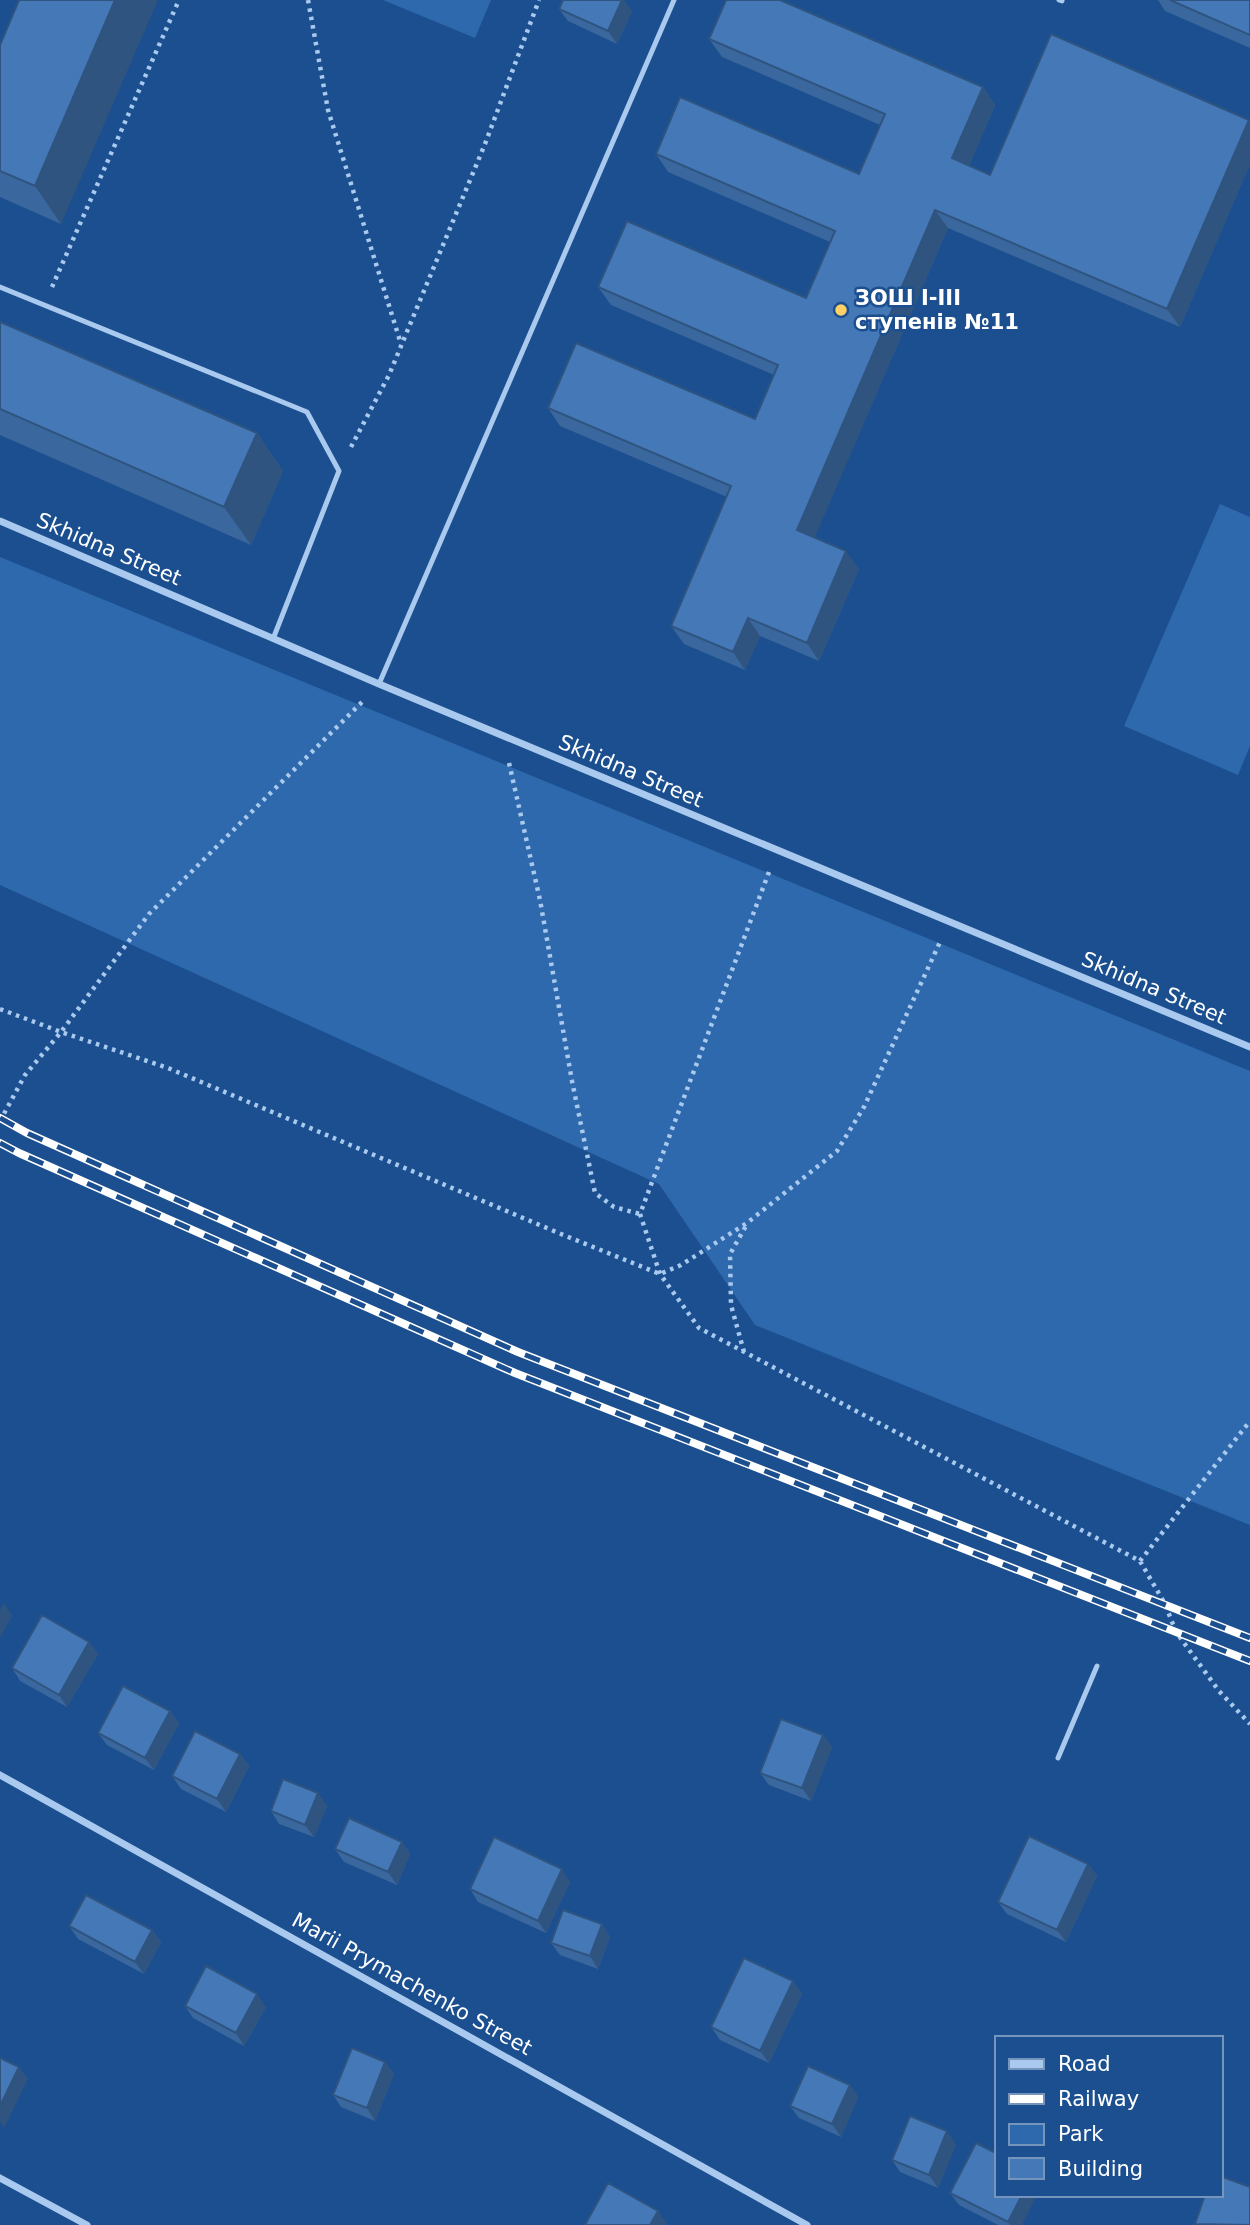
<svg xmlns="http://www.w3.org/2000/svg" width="1250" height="2225" font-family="'DejaVu Sans',sans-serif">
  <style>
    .green { fill: #2e69ad }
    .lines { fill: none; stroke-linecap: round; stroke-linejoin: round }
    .path { stroke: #a9c9ee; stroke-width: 4.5; stroke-dasharray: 3.5 5; stroke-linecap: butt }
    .lane { stroke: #a9c9ee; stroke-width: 5 }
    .street { stroke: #a9c9ee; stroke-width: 7 }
    .rail-casing { stroke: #fff; stroke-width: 8 }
    .rail { stroke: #1b4f8f; stroke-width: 5; stroke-dasharray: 16; stroke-linecap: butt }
    .wall { fill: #3a679d }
    .shaded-wall { fill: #305480 }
    .building { fill: #4478b7; stroke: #305480; stroke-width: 2 }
    .poi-dot { fill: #ffd166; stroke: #1b4f8f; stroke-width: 2.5 }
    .labels { text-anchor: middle; stroke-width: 5; stroke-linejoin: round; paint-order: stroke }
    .poi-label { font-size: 21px; font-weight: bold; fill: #fff; stroke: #1b4f8f; text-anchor: start }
    .street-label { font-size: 21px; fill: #fff; stroke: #1b4f8f }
  </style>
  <rect width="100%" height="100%" fill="#1b4f8f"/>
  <path class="green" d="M383,0H491L475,38Z
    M1220,504L1250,517V746L1238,775L1124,726Z
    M0,557L1250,1071V1525L755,1325L659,1184L0,885Z"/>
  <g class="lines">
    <path class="path" d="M308,0L328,110L401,344
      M52,287L179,0
      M351,447L389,375L485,144L539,0
      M509,763L540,900L572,1081L595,1193L614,1207L640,1214
      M769,872L640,1214L660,1274L699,1328L1140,1561L1165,1604L1176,1632L1219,1691L1250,1724
      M0,1009L61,1032L168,1068L561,1234L660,1274L681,1265L747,1223L837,1151L864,1107L940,942
      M0,1121L25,1075L61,1032L149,914L362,702
      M744,1352L731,1305L730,1254L747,1224
      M1140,1561L1250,1421"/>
    <path class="lane" d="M1059,0L1062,1
      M0,287L307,412L339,471L273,639
      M379,684L674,0
      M1058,1758L1097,1666"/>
    <path class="street" d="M0,521L379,684L1250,1047
      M0,1775L807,2225
      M0,2178L87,2225"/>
    <defs>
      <path id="rail" d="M0,1118L27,1133L518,1352L1250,1638
        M0,1143L19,1153L515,1373L1250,1661"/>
    </defs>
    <use href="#rail" class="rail-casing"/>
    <use href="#rail" class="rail"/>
  </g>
  <path class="wall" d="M1158,0H1250V48L1165,11Z
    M559,9L632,11L617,44L568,21Z
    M709,39L983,87L995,105L969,166L990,175L1249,120L1250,122V164L1180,327L948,228L814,538L859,569L819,661L760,636L745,670L684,644L671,626L727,497L560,426L548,408L755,419L774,375L611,305L598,287L806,298L830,242L668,172L656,154L859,174L880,125L722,57Z
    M0,45L61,224L0,197Z
    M0,322L257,433L283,471L251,545L0,435Z
    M89,1642L98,1654L67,1707L20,1681L12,1668Z
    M170,1711L179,1723L154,1770L107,1745L98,1733Z
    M823,1735L832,1747L811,1801L769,1785L760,1773Z
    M240,1754L249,1766L226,1812L181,1789L172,1776Z
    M318,1793L327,1806L314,1837L279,1824L271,1811Z
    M402,1842L410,1854L397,1885L344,1862L335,1849Z
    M1088,1864L1097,1876L1066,1942L1007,1914L998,1902Z
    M570,1882L546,1933L478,1902L470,1889Z
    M602,1924L610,1937L598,1969L560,1955L551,1943Z
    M69,1926L152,1930L161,1942L144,1974L78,1939Z
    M793,1981L802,1994L769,2063L720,2040L711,2027Z
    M185,2006L266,2007L244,2046L193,2018Z
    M385,2062L394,2074L375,2121L341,2107L333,2095Z
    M850,2085L858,2097L841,2137L799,2118L790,2106Z
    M956,2144L938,2188L900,2172L892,2160Z
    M950,2193L1022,2225H998L959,2205Z"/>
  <path class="shaded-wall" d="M115,0H158L61,224L35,186Z
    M622,0H624L632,11L617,44L608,31Z
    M983,87L995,105L965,176L952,158Z
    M1249,120L1250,122V164L1180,327L1167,309Z
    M935,210L948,228L810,548L797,530Z
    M257,433L283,471L251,545L224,507Z
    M846,551L859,569L819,661L807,643Z
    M748,618L760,636L745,670L733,652Z
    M4,1603L12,1616L0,1638V1610Z
    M89,1642L98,1654L67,1707L59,1695Z
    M170,1711L179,1723L154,1770L145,1758Z
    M823,1735L832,1747L811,1801L802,1788Z
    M240,1754L249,1766L226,1812L217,1799Z
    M318,1793L327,1806L314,1837L305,1825Z
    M402,1842L410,1854L397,1885L388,1872Z
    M1088,1864L1097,1876L1066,1942L1057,1930Z
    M562,1869L570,1882L546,1933L538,1921Z
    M602,1924L610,1937L598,1969L590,1956Z
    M152,1930L161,1942L144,1974L135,1962Z
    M793,1981L802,1994L769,2063L760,2051Z
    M257,1994L266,2007L244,2046L236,2033Z
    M385,2062L394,2074L375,2121L367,2108Z
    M19,2067L28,2079L4,2128L0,2122V2106Z
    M850,2085L858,2097L841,2137L832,2124Z
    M947,2131L956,2144L938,2188L929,2175Z
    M1022,2195H1037L1022,2225H1010L1008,2222Z
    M658,2211L667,2223L666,2225H650Z"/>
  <path class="building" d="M19,0H115L35,186L0,171V45Z
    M563,0H622L608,31L559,9Z
    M726,0H780L983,87L952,158L990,175L1051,34L1249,120L1167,309L935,210L797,530L846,551L807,643L748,618L733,652L671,626L731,486L548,408L576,343L755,419L778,365L598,287L627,221L806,298L835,231L656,154L680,97L859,174L885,114L709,39Z
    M1170,0H1250V35Z
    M0,322L257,433L224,507L0,409Z
    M42,1615L89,1642L59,1695L12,1668Z
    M123,1686L170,1711L145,1758L98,1733Z
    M781,1719L823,1735L802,1788L760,1773Z
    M195,1731L240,1754L217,1799L172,1776Z
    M283,1779L318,1793L305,1825L271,1811Z
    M349,1818L402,1842L388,1872L335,1849Z
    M1029,1836L1088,1864L1057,1930L998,1902Z
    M494,1837L562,1869L538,1921L470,1889Z
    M86,1895L152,1930L135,1962L69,1926Z
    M563,1910L602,1924L590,1956L551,1943Z
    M744,1958L793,1981L760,2051L711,2027Z
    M206,1966L257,1994L236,2033L185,2006Z
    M352,2048L385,2062L367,2108L333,2095Z
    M0,2058L19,2067L0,2106Z
    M808,2066L850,2085L832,2124L790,2106Z
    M910,2116L947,2131L929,2175L892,2160Z
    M976,2143L996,2153V2195H1022L1008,2222L950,2193Z
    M1220,2176L1250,2187V2225L1195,2224L1205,2195H1220Z
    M608,2183L658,2211L650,2225H585Z"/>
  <circle class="poi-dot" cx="841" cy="310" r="7"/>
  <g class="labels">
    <g class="poi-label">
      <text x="855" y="305">ЗОШ І-ІІІ<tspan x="855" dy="24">ступенів №11</tspan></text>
    </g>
    <g class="street-label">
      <text transform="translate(109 549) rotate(23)" y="7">Skhidna Street</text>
      <text transform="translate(631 771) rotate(23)" y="7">Skhidna Street</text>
      <text transform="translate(1154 988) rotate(23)" y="7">Skhidna Street</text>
      <text transform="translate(412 1984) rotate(29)" y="7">Marii Prymachenko Street</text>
    </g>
  </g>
  <rect x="995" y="2036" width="228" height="161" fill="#1b4f8f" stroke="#7695bc" stroke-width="2"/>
  <rect x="1009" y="2059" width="35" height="10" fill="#a9c9ee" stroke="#7695bc" stroke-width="2"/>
  <text x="1058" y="2071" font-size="21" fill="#ffffff">Road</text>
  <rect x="1009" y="2094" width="35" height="10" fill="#ffffff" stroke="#7695bc" stroke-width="2"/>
  <text x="1058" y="2106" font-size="21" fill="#ffffff">Railway</text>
  <rect x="1009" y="2124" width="35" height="21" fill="#2e69ad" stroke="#7695bc" stroke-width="2"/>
  <text x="1058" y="2141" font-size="21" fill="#ffffff">Park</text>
  <rect x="1009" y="2158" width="35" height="21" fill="#4478b7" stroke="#7695bc" stroke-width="2"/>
  <text x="1058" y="2176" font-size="21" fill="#ffffff">Building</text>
</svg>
